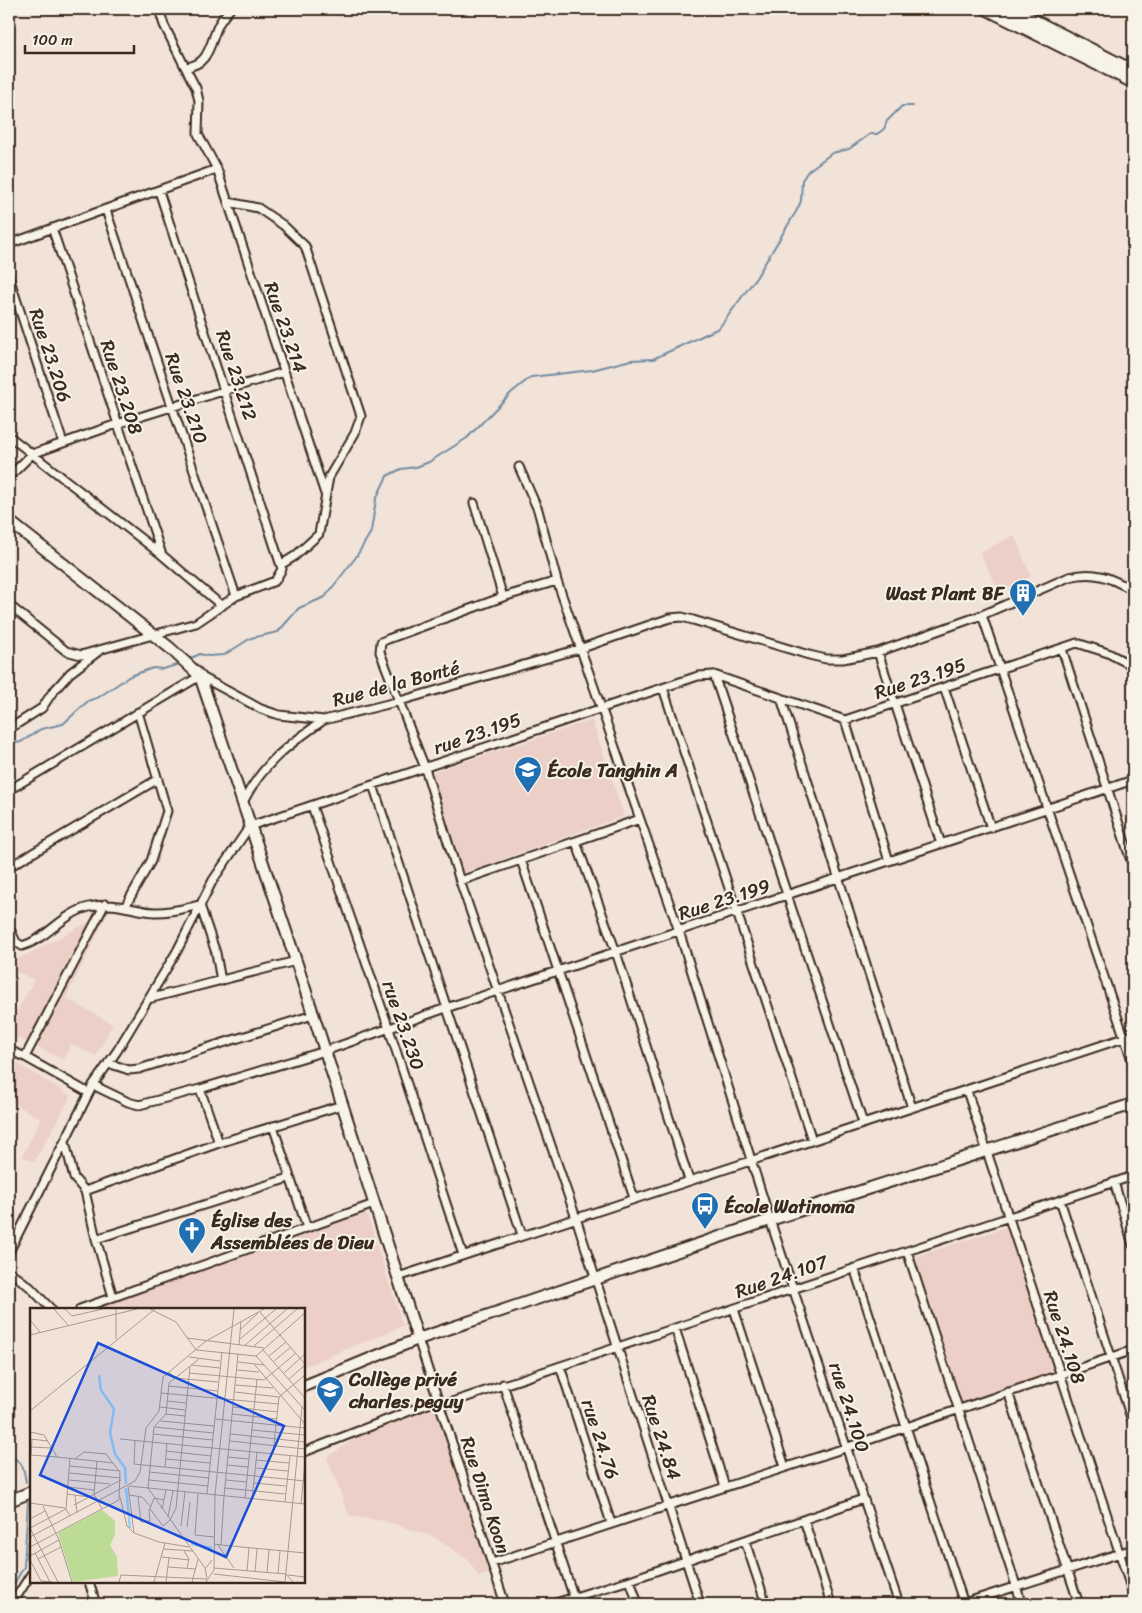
<svg xmlns="http://www.w3.org/2000/svg" width="1142" height="1613" font-family="Sriracha,sans-serif">
  <style>
    .built { fill: #ecd0c7 }
    .lines { fill: none; stroke-linecap: round; stroke-linejoin: round }
    .stream { stroke: #738ca0; stroke-width: 2 }
    .street-casing { stroke: #3b2a1e; stroke-width: 11 }
    .secondary-casing { stroke: #3b2a1e; stroke-width: 14 }
    .primary-casing { stroke: #3b2a1e; stroke-width: 15 }
    .street { stroke: #f7f3e8; stroke-width: 7 }
    .secondary { stroke: #f7f3e8; stroke-width: 10 }
    .primary { stroke: #f7f3e8; stroke-width: 11 }
    .labels { text-anchor: middle; stroke-width: 4; stroke-linejoin: round; paint-order: stroke }
    .street-label { font-size: 19px; fill: #3b2a1e; stroke: #f7f3e8 }
    .poi-label { font-size: 19px; font-weight: bold; fill: #3b2a1e; stroke: #f7f3e8; text-anchor: start }
    .inset-river { fill: none; stroke: #98cef6; stroke-width: 2.5 }
    .inset-road { fill: none; stroke: #a9998e; stroke-width: 1 }
    .view { fill: #1d4ed8; fill-opacity: 0.15; stroke: #1d4ed8; stroke-width: 2.5 }
    .inset-edge { fill: none; stroke: #3b2a1e; stroke-width: 2.5 }
  </style>
  <rect width="100%" height="100%" fill="#f2e3d9"/>
  <filter id="ink" filterUnits="userSpaceOnUse"><feTurbulence type="fractalNoise" baseFrequency=".02" numOctaves="2"/><feDisplacementMap in="SourceGraphic" scale="10" xChannelSelector="R" yChannelSelector="G"/><feConvolveMatrix kernelMatrix="1 2 1 2 8 2 1 2 1" color-interpolation-filters="sRGB"/></filter>
  <g filter="url(#ink)">
    <path class="built" d="M1014,535L1031,576L999,592L980,553Z
      M592,720L624,816L463,873L433,772Z
      M109,911L66,998L113,1024L96,1056L71,1044L64,1060L9,1034V1026L34,980L13,970L18,959Z
      M9,1058L71,1096L34,1162L22,1156L41,1119L9,1101Z
      M366,1211L403,1326L304,1367V1309H91Z
      M1007,1227L1055,1373L963,1403L914,1257Z
      M433,1405L491,1573L479,1577L468,1560L434,1537L384,1521L349,1516L327,1457L366,1431Z"/>
    <g class="lines">
      <path class="stream" d="M189,659L200,654L208,656L224,655L251,638L278,632L299,608L325,597L356,557L371,532L376,499L387,476L401,469L416,467L429,462L467,438L512,392L531,377L592,370L631,360L653,359L719,328L756,278L797,210L801,201L802,180L808,171L832,153L849,149L870,134H877L884,129L887,121L902,106H913
        M9,744L21,742L41,729L63,724L88,701L99,697L130,676L153,668L163,669L180,664
        M9,1458C23,1458 24,1471 26,1482
        M9,1592L24,1567L28,1502"/>
      <defs>
        <path id="street" d="M159,9L164,25L185,67
          M230,9C226,14 221,19 218,26C210,43 209,66 185,67L196,88L199,101L198,134L217,169L325,494
          M228,202L258,208L283,225L305,246L361,416L355,433L329,477L319,534L295,556L282,564
          M106,210L236,596
          M52,228L162,555
          M9,244L217,169
          M9,277L63,443
          M9,436L162,555L222,606
          M519,467L538,510L557,581L679,931L770,1220L899,1604
          M9,477L32,454L117,424L284,372
          M474,503L503,597
          M557,581L503,597L388,639L381,642L380,652L425,768L460,881L576,1218L700,1604
          M9,605L66,651L81,655L196,623L236,596L275,581L282,569L159,191
          M982,615L1133,1063
          M1062,649L1133,867
          M878,652L941,844
          M714,675L863,1123
          M944,687L991,828
          M663,688L812,1140
          M781,698L912,1108
          M845,720L889,861
          M9,729L42,708L52,693L70,673L99,651
          M373,785L522,1235
          M9,790L200,676L261,709L279,715L324,720L400,701L582,648L670,618L682,617L693,620L809,655L826,659H843L878,652L982,615L1069,577C1096,570 1110,578 1133,590
          M242,804C262,764 288,745 324,720
          M312,806L389,1029L463,1255
          M576,842L616,952L689,1180
          M521,860L634,1198
          M9,867L158,779
          M460,881L640,819
          M126,905L151,861L167,811L138,712
          M9,927L16,942L22,946C47,939 63,913 89,907C117,901 129,910 154,912C169,913 186,908 200,905L216,953L221,981
          M148,999L296,961
          M9,1050L25,1057
          M108,1063L129,1070L139,1069L313,1015
          M93,1085L128,1102L139,1105L200,1089L325,1051L446,1008L1133,780
          M200,1089L219,1143
          M967,1091L1133,1594
          M89,1093L25,1057L105,904
          M273,1126L307,1228
          M65,1142L74,1178L85,1191L96,1239L113,1297
          M1114,1182L1133,1245
          M85,1191L219,1143L342,1105
          M1060,1200L1133,1424
          M96,1239L289,1178
          M907,1251L1022,1604
          M9,1252L93,1085L117,1051L177,951L213,880L250,826L698,676L714,675L845,720L1077,643L1108,653L1133,666
          M854,1268L964,1604
          M9,1271L30,1287L51,1309
          M398,1277L1133,1035
          M80,1309L374,1204
          M734,1309L785,1467
          M675,1328L725,1487
          M418,1339L505,1604
          M560,1366L611,1523
          M503,1384L576,1604
          M1008,1392L1079,1604
          M440,1406L1133,1176
          M304,1452L438,1400
          M804,1520L831,1604
          M745,1541L766,1604
          M492,1563L845,1448L1133,1350
          M630,1580L638,1604
          M89,1582L96,1604
          M12,1604L31,1574
          M552,1604L630,1580L863,1499
          M961,1604L1133,1549"/>
        <path id="secondary" d="M9,521L170,648L200,676L296,961L418,1339
          M304,1386L418,1339L770,1220L1133,1104
          M9,1501L31,1492"/>
        <path id="primary" d="M987,9L1133,82
          M1011,9L1133,71"/>
      </defs>
      <use href="#street" class="street-casing"/>
      <use href="#secondary" class="secondary-casing"/>
      <use href="#primary" class="primary-casing"/>
      <use href="#street" class="street"/>
      <use href="#secondary" class="secondary"/>
      <use href="#primary" class="primary"/>
    </g>
  </g>
  <defs>
    <symbol id="building-pin" viewBox="-11 -11 22 30"><path d="M0 17L-7.5 6A9.5 9.5 0 1 1 7.5 6Z" fill="#1f6fb2" stroke="#f7f3e8"/><path d="M-4-6H4V6H1V3H-1V6H-4ZM-2.5-4.3h1.7v1.8h-1.7ZM.8-4.3h1.7v1.8H.8ZM-2.5-1h1.7V.8h-1.7ZM.8-1h1.7V.8H.8Z" fill="#fff"/></symbol>
    <symbol id="school-pin" viewBox="-11 -11 22 30"><path d="M0 17L-7.5 6A9.5 9.5 0 1 1 7.5 6Z" fill="#1f6fb2" stroke="#f7f3e8"/><path d="M0-5L7-2L0 1L-7-2ZM-4 1L0 2.5L4 1V4Q0 6-4 4Z" fill="#fff"/></symbol>
    <symbol id="bus-pin" viewBox="-11 -11 22 30"><path d="M0 17L-7.5 6A9.5 9.5 0 1 1 7.5 6Z" fill="#1f6fb2" stroke="#f7f3e8"/><path d="M-5-6H5V4H4V6H2V4H-2V6H-4V4H-5ZM-3.5-4V0h7V-4ZM-3.5 1.2v1.5H-2V1.2ZM2 1.2v1.5H3.5V1.2Z" fill="#fff"/></symbol>
    <symbol id="church-pin" viewBox="-11 -11 22 30"><path d="M0 17L-7.5 6A9.5 9.5 0 1 1 7.5 6Z" fill="#1f6fb2" stroke="#f7f3e8"/><path d="M-1.2-6h2.4v3.5h3.3v2.4h-3.3V6h-2.4V-.1h-3.3v-2.4h3.3Z" fill="#fff"/></symbol>
  </defs>
  <g fill-rule="evenodd">
    <use href="#building-pin" x="1007" y="577" width="32" height="43"/>
    <use href="#school-pin" x="512" y="754" width="32" height="43"/>
    <use href="#bus-pin" x="689" y="1190" width="32" height="43"/>
    <use href="#church-pin" x="176" y="1215" width="32" height="43"/>
    <use href="#school-pin" x="314" y="1374" width="32" height="43"/>
  </g>
  <g class="labels">
    <g class="street-label">
      <text transform="translate(286 327) rotate(71)" y="7">Rue 23.214</text>
      <text transform="translate(51 355) rotate(72)" y="7">Rue 23.206</text>
      <text transform="translate(237 375) rotate(72)" y="7">Rue 23.212</text>
      <text transform="translate(122 387) rotate(72)" y="7">Rue 23.208</text>
      <text transform="translate(187 398) rotate(71)" y="7">Rue 23.210</text>
      <text transform="translate(920 678) rotate(-18)" y="7">Rue 23.195</text>
      <text transform="translate(396 683) rotate(-15)" y="7">Rue de la Bonté</text>
      <text transform="translate(477 733) rotate(-19)" y="7">rue 23.195</text>
      <text transform="translate(724 899) rotate(-18)" y="7">Rue 23.199</text>
      <text transform="translate(404 1025) rotate(71)" y="7">rue 23.230</text>
      <text transform="translate(781 1276) rotate(-19)" y="7">Rue 24.107</text>
      <text transform="translate(1065 1337) rotate(72)" y="7">Rue 24.108</text>
      <text transform="translate(850 1407) rotate(72)" y="7">rue 24.100</text>
      <text transform="translate(662 1437) rotate(72)" y="7">Rue 24.84</text>
      <text transform="translate(601 1439) rotate(72)" y="7">rue 24.76</text>
      <text transform="translate(486 1495) rotate(72)" y="7">Rue Dima Koon</text>
    </g>
    <g class="poi-label">
      <text x="1004" y="600" text-anchor="end">Wast Plant BF</text>
      <text x="547" y="777">École Tanghin A</text>
      <text x="724" y="1213">École Watinoma</text>
      <text x="211" y="1227">Église des<tspan x="211" dy="22">Assemblées de Dieu</tspan></text>
      <text x="349" y="1386">Collège privé<tspan x="349" dy="22">charles peguy</tspan></text>
    </g>
  </g>
  <g transform="translate(30 1308)">
    <rect width="275" height="275" fill="#f2e3d9"/>
    <path d="M72,202L85,213V227L80,237L87,249L88,268L43,274L28,225Z" fill="#bcdb94"/>
    <path class="inset-river" d="M69,67L71,82L84,101L80,125L85,146L95,160L96,176M96,180L100,220M161,236L182,240"/>
    <path class="inset-road" d="M24,1L38,17M35,1L42,8L73,1M120,1L146,14L166,42L226,48L275,5M230,4L275,56M0,12L10,24M211,21L228,5M0,27L107,1M157,30L234,40M86,31V1M210,31L246,1M209,37L211,13M214,38L257,1M224,38L267,1M233,42L275,90M226,48L275,102M239,48L256,34M159,49L190,53M244,53L261,39M208,54L234,57M224,56L275,116M161,57L190,60M207,62L229,64M139,64L145,70L188,74M159,65L234,72L266,45M254,65L275,46M259,71L275,57M205,77L243,80M139,78L188,83M205,84L249,89M131,85L248,96M137,93L156,95M130,99L155,102M203,99L248,104M0,103L125,1M136,106L155,108M202,106L247,111M185,111L275,120M131,113L184,118M124,119L118,180L175,260M124,119L136,106L139,75L169,51M125,119L183,125M222,122L275,127M0,124L14,127L27,149L83,155M123,126L183,132M201,126L275,134M0,131L18,133M90,131L275,149M105,132L104,156L275,173M200,133L275,141M0,139L22,140M136,143L181,148M243,146L249,89L275,67M0,147L27,149M1,147L2,132M198,149L219,151M45,151L54,144L76,146L89,163M136,151L180,155M226,152L259,155M67,153L64,186L72,201M197,157L218,159M135,159L137,135M226,160L258,163M119,164L179,170M39,165L91,170M39,172L80,176M119,172L178,178M196,172L217,174M224,175L256,178M98,178L104,225M99,178L275,196M38,179L64,182M195,180L255,186M168,185L165,227L184,229M37,186L59,189M177,186L192,44M45,187L47,205M99,187L112,189L121,199M194,188L208,46M90,189L97,218L104,225L129,234L159,239M108,189L111,214L120,213L119,203L124,190L134,192M215,190L227,71M222,191L227,144M255,194L260,148M0,195L35,200M271,196L275,154M44,197L91,172M13,198L29,232L42,274M120,201L133,218L140,212M132,201L136,182M40,208L36,201L40,150M138,209L143,183M0,211L15,203M140,212L146,200L160,59M151,218L155,184M157,219L160,194M0,220L28,274M0,220L36,201M0,229L105,173L110,164L116,120L129,103L133,69L176,33L234,1M184,236L191,237L194,188M188,237L204,260M191,237L275,245M0,239L89,192L90,163L40,158M134,241L163,243M154,243L159,251L157,260M5,245L20,274M0,248L29,232M132,249L159,252M8,251L31,239M0,252L11,273L22,274M138,259L166,261M184,260L256,266L263,274M217,263L219,240M225,264L227,241M237,265L239,242M184,266L255,274M248,266L250,243M258,267L275,269M177,270L175,261L182,252M89,274L91,267L177,271M124,274L135,235M136,274L139,250M162,274L168,251M176,274L184,262L185,187L204,1M255,274L272,99"/>
    <path class="view" d="M68,35L254,118L196,249L10,167Z"/>
    <rect width="275" height="275" class="inset-edge"/>
  </g>
  <rect width="1142" height="1613" fill="none" stroke="#f7f3e8" stroke-width="30"/>
  <rect x="15" y="15" width="1112" height="1583" fill="none" stroke="#3b2a1e" stroke-width="2" filter="url(#ink)"/>
  <path d="M25 45v8h109v-8" fill="none" stroke="#3b2a1e" stroke-width="2.5"/>
  <text x="32" y="45" font-size="15" fill="#3b2a1e" stroke="#f7f3e8" stroke-width="4" paint-order="stroke">100 m</text>
</svg>
